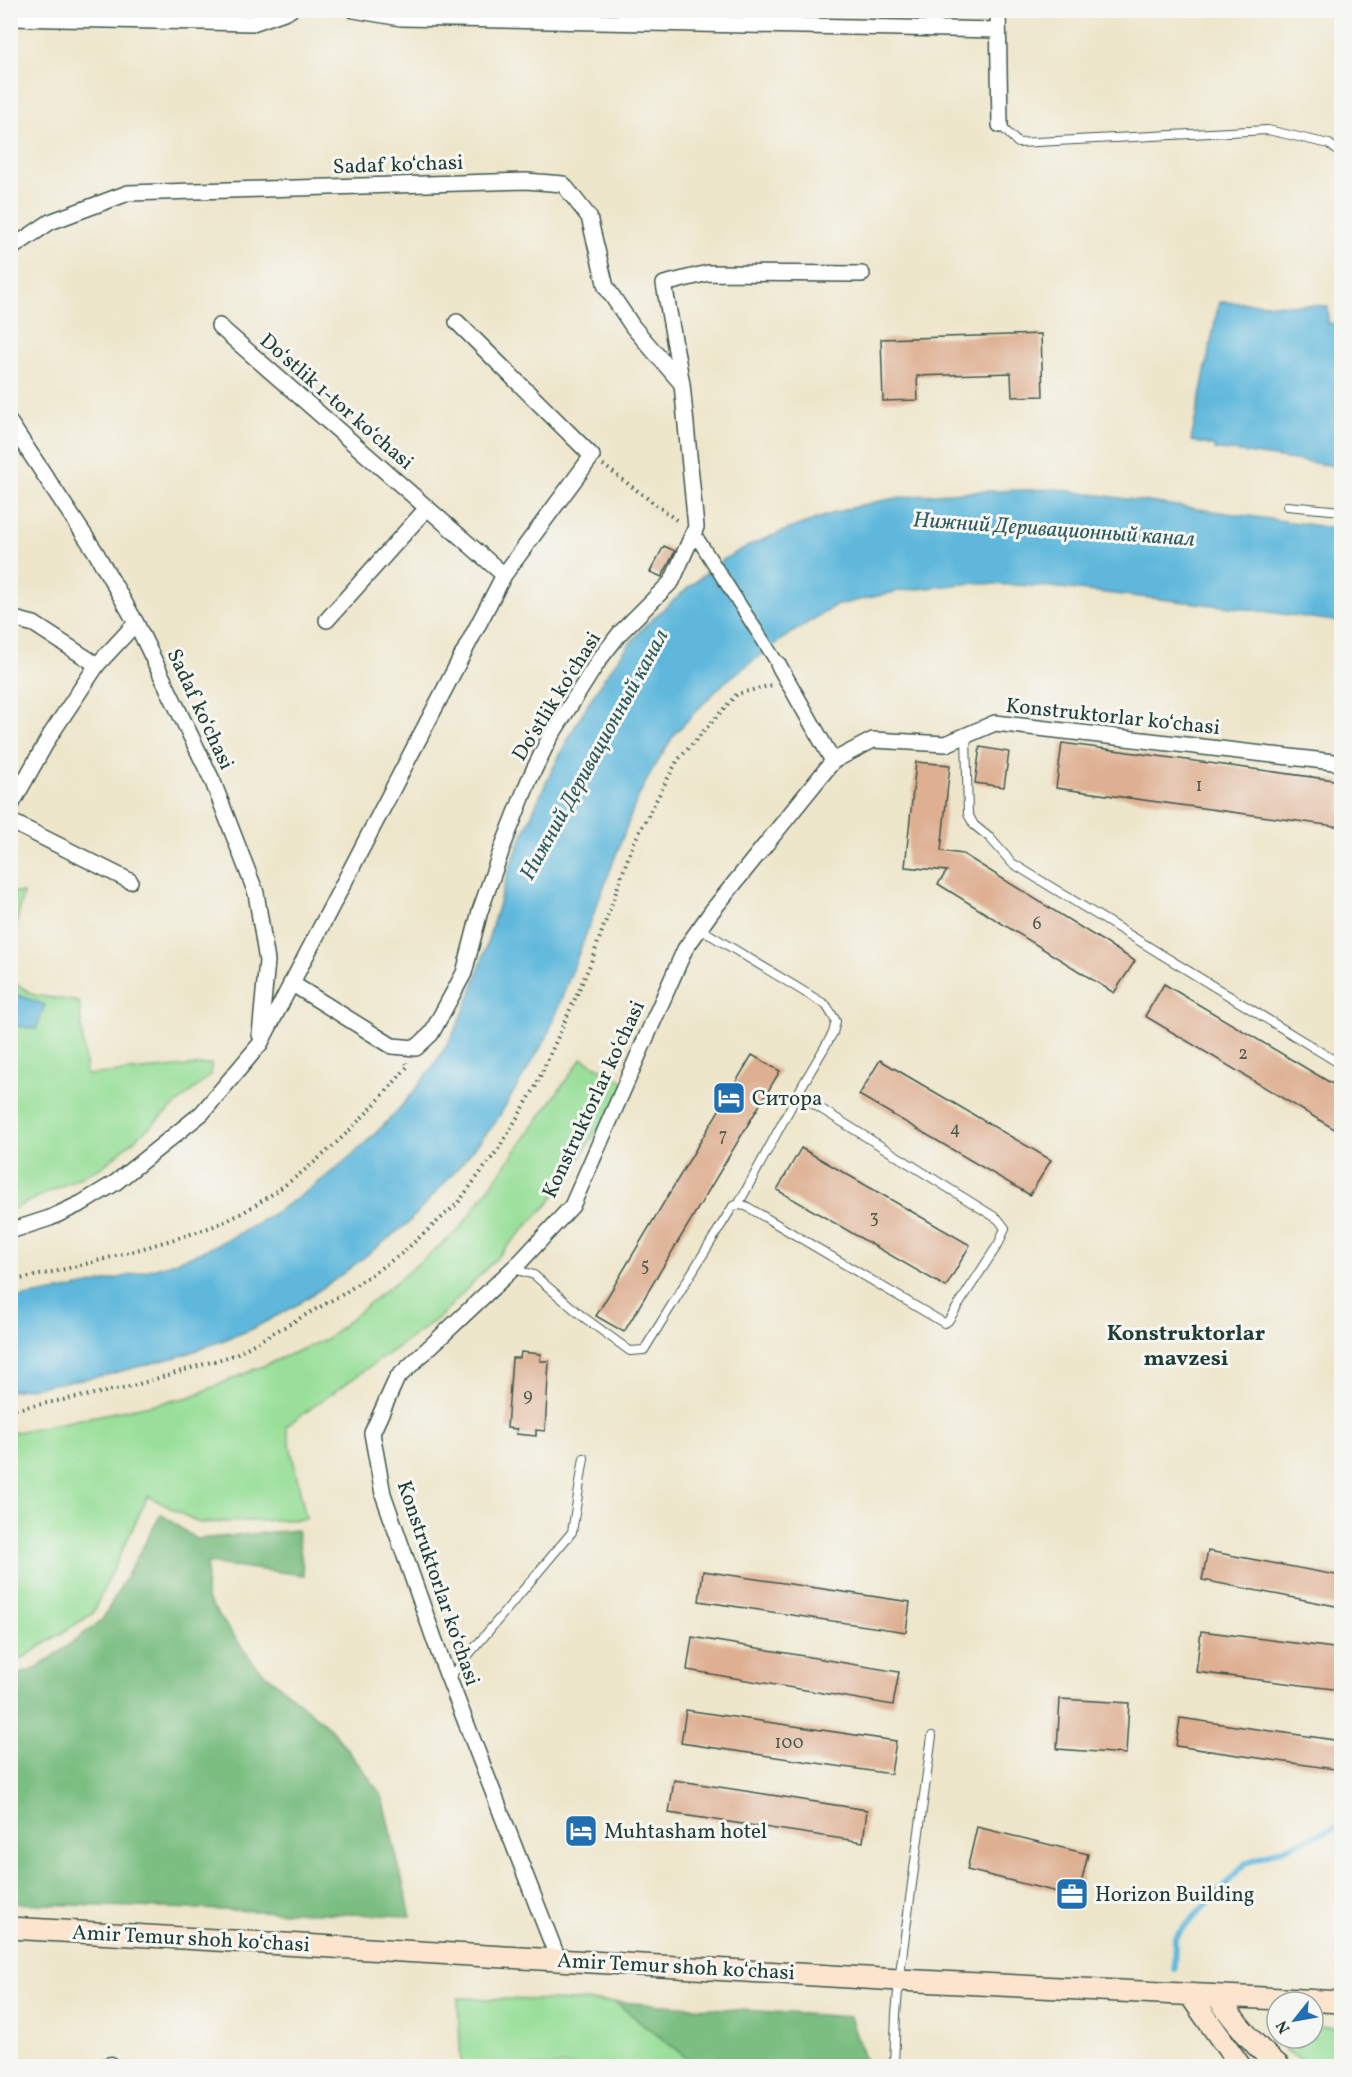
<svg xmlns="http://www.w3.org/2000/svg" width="1352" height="2077" font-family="Vollkorn,serif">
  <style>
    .green { fill: #99df99; stroke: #5c8e66; stroke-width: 1.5 }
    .forest { fill: #7abe81; stroke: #4c7e5a; stroke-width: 1.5 }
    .water { fill: #5eb8dc; stroke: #3e7a88; stroke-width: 1.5 }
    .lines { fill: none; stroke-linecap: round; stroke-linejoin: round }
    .stream { stroke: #5eb8dc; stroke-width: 6 }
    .building { fill: #deaf91 }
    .service-casing { stroke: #3e564b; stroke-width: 10 }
    .pedestrian-casing { stroke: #3e564b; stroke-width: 15 }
    .minor-casing { stroke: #3e564b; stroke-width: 18 }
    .secondary-casing { stroke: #3e564b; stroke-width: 24 }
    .path { stroke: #3e564b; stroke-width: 4; stroke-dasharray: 1.5 4.5; stroke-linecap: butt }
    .service { stroke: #fff; stroke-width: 8 }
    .pedestrian { stroke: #fff; stroke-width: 12 }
    .minor { stroke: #fff; stroke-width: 15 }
    .secondary { stroke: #fce5cf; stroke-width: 21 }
    .labels { text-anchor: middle; stroke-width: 6; stroke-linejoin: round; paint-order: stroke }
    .number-label { font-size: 18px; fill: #4f5a4b }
    .street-label { font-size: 21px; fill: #1f3d34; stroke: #f6f6f2 }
    .poi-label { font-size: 21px; fill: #1f3d34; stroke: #f6f6f2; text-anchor: start }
    .water-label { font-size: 22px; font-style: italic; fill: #2f5c5e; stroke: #f6f6f2 }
    .neighbourhood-label { font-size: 22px; font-weight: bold; fill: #1f3d34; stroke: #f6f6f2 }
  </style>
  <rect width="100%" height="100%" fill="#f6f6f2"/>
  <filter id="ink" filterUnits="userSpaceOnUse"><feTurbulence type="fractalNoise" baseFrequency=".0167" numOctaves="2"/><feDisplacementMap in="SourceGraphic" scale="12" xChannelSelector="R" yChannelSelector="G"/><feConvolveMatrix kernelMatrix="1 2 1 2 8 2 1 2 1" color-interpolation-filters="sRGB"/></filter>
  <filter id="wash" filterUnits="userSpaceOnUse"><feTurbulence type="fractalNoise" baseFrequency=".008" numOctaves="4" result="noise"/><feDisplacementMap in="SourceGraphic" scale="24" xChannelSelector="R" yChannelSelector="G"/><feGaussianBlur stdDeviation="1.35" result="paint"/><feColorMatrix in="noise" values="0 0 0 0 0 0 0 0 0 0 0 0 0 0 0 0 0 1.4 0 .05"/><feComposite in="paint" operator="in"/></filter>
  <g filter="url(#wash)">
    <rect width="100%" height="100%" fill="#eee6cb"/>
    <path class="green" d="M11,892L23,893L11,948L10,892Z
      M10,980L34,995L79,1002L86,1075L211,1064V1075L102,1167L11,1210Z
      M582,1058L628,1084L550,1202L440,1317L286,1426L306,1519L199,1523L148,1496L92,1614L24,1657L11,1662V1433L190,1397L326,1339L459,1230Z
      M458,1998L615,2002L697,2066H461Z
      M1313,2026L1341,2028V2066H1310L1283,2049L1280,2038H1313Z"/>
    <path class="forest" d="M161,1514L196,1539L297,1530L304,1575L207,1563L206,1598L256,1666L331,1729L381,1793L411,1916L11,1903V1677L36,1669L102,1620Z
      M615,2002L850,2017L863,2056L871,2066H697Z"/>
    <path class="water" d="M1219,302L1328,306V323L1341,324V467L1233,451L1216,450L1213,446L1191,441Z
      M1056,489L1341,529V622L1231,607L1051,587L973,583L899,591L834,606L779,641L725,682L697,710L674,735L652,770L636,802L547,1037L495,1123L452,1175L407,1224L336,1279L295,1306L250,1330L184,1355L106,1375L11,1391V1299C60,1291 111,1282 159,1267C266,1234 381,1147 442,1053C479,996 490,920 514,857C539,794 567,734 605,677C618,659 630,642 645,626C659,612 674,600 688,588C701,578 714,565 728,557C755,541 785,530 814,520C839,511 865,503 891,499C945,491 1001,491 1056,489Z
      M10,992L45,1005L36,1029L11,1025Z"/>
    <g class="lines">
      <path class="stream" d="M1174,1969L1175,1937L1246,1863L1342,1825"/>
    </g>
    <g id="blocks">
      <path class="building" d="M1041,334L1043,396L1012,397L1011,373L917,376L918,400L883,401L881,339Z
        M664,546L675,551L662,577L650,572Z
        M1062,743L1341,781V827L1056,788Z
        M980,747L1009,752L1004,787L975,783Z
        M916,762L950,765L941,851L963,854L1135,961L1114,993L938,884L947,871L905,867Z
        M1164,984L1341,1089V1133L1145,1016Z
        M752,1055L780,1071L624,1332L596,1316Z
        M880,1060L1051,1160L1030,1195L859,1095Z
        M801,1148L970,1245L946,1287L777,1190Z
        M521,1352L541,1354L540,1361H549L545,1431L536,1430V1436L516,1434L517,1429L507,1428L512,1358H520Z
        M1208,1551L1341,1576V1607L1202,1580Z
        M703,1571L910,1602L906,1632L699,1601Z
        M1201,1631L1341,1649V1690L1196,1672Z
        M692,1637L899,1672L893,1705L687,1670Z
        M1060,1699L1129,1703L1126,1754L1057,1749Z
        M686,1710L896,1741L891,1774L681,1743Z
        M1180,1718L1341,1741V1770L1176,1746Z
        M674,1780L867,1810L863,1842L669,1813Z
        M977,1827L1088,1854L1078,1897L967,1870Z"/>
    </g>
  </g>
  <g filter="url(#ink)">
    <use href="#blocks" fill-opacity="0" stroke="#3e564b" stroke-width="1.5"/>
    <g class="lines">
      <defs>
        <path id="service" d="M1000,125L1018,143L1268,130L1329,144L1342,154
          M1287,506L1342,511
          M966,735L968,814L974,825L990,838L1012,863L1342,1065
          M738,1205L799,1092
          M514,1269L534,1275L582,1316L630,1351L644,1350L733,1206L738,1205L746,1206L944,1323L948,1321L999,1243L1005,1228L998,1219L802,1097L799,1092L802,1086L833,1033L836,1021L826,1005L699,928
          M449,1678L572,1532L584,1458
          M894,2066L896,2014L899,1980L932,1736"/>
        <path id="pedestrian" d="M694,533L778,664
          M99,2066L111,2063L116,2066"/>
        <path id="minor" d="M354,10L401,18L998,30
          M998,10L1000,125
          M10,18L253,23L290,10
          M10,249L50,222L128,193L526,181L563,184L589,217L606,287L633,327L682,384
          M219,326L504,575
          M10,423L95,551L136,623L213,782L256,893L267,961L260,1035
          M10,618L34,624L97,665
          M327,620L427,508
          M778,664L833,761
          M10,807L51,734L97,665L136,623
          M10,821L130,881
          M291,983L392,1046L416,1048L431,1034L464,973L480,911L503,846L529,780L549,739L599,660L620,633L672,581L696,527L682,384L664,284L708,273L862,274
          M10,1231L50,1218L82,1203L115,1183L202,1113L260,1044L504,575L592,456L457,322
          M558,1959L442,1661L383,1494L372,1433L397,1378L521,1261L572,1206L685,949L712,911L833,761L873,740L946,744L995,723L1342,763"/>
        <path id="secondary" d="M10,1928L899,1980L1342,2002
          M1190,1995L1240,2066
          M1217,1996C1235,2022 1255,2047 1279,2066"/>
      </defs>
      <use href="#service" class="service-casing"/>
      <use href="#pedestrian" class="pedestrian-casing"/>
      <use href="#minor" class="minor-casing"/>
      <use href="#secondary" class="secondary-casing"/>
      <path class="path" d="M603,465L679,522
        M10,1281C57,1272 102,1260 147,1247C178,1238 215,1228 242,1213C309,1174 359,1125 408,1066L406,1063
        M10,1410L126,1388L234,1355L343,1294L401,1254L457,1204L499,1148L535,1088L590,965L633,844L677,761L737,694L772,685"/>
      <use href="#service" class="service"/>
      <use href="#pedestrian" class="pedestrian"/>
      <use href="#minor" class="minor"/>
      <use href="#secondary" class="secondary"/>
    </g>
  </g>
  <defs>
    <symbol id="hotel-square" viewBox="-11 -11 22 22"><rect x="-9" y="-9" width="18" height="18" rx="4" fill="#1f6fb2" stroke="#f6f6f2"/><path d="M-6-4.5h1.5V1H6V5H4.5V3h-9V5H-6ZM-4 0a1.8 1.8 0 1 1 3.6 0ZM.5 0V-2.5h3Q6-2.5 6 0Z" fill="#fff"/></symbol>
    <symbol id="office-square" viewBox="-11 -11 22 22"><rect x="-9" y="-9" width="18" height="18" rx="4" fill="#1f6fb2" stroke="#f6f6f2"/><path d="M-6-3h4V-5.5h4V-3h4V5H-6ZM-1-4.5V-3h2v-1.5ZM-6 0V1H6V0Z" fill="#fff"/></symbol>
  </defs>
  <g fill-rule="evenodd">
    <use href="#hotel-square" x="710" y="1079" width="38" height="38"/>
    <use href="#hotel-square" x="562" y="1812" width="38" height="38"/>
    <use href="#office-square" x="1053" y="1875" width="38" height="38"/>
  </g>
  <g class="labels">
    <g class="number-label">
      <text x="1199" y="791">1</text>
      <text x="1037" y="929">6</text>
      <text x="1243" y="1059">2</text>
      <text x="955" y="1134">4</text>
      <text x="723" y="1141">7</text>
      <text x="874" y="1223">3</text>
      <text x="645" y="1271">5</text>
      <text x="528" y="1401">9</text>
      <text x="789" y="1748">100</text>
    </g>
    <g class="street-label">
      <text transform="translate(398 164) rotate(-2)" y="7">Sadaf ko‘chasi</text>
      <text transform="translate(337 401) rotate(41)" y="7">Do‘stlik 1-tor ko‘chasi</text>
      <text transform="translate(556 696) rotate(-58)" y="7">Do‘stlik ko‘chasi</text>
      <text transform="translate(201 709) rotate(65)" y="7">Sadaf ko‘chasi</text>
      <text transform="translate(1113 716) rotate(6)" y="7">Konstruktorlar ko‘chasi</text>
      <text transform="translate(593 1099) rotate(-65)" y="7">Konstruktorlar ko‘chasi</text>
      <text transform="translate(439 1583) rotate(71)" y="7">Konstruktorlar ko‘chasi</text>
      <text transform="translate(191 1938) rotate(3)" y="7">Amir Temur shoh ko‘chasi</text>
      <text transform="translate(676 1966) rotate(3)" y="7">Amir Temur shoh ko‘chasi</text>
    </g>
    <g class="poi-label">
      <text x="752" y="1105">Ситора</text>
      <text x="604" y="1838">Muhtasham hotel</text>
      <text x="1095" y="1901">Horizon Building</text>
    </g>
    <g class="water-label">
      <text transform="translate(1054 528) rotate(4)" y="8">Нижний Деривационный канал</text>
      <text transform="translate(593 754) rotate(-61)" y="8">Нижний Деривационный канал</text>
    </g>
    <g class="neighbourhood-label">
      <text x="1186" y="1340">Konstruktorlar<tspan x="1186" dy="25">mavzesi</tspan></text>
    </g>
  </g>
  <rect width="1352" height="2077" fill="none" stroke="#f6f6f2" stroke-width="36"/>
  <g transform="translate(1295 2020) rotate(239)"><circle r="28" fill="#f6f6f2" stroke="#a0aca6" stroke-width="1.5"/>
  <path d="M0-4.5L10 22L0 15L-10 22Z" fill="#1f6fb2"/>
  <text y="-9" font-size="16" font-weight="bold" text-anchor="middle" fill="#1f3d34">N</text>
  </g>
</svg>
